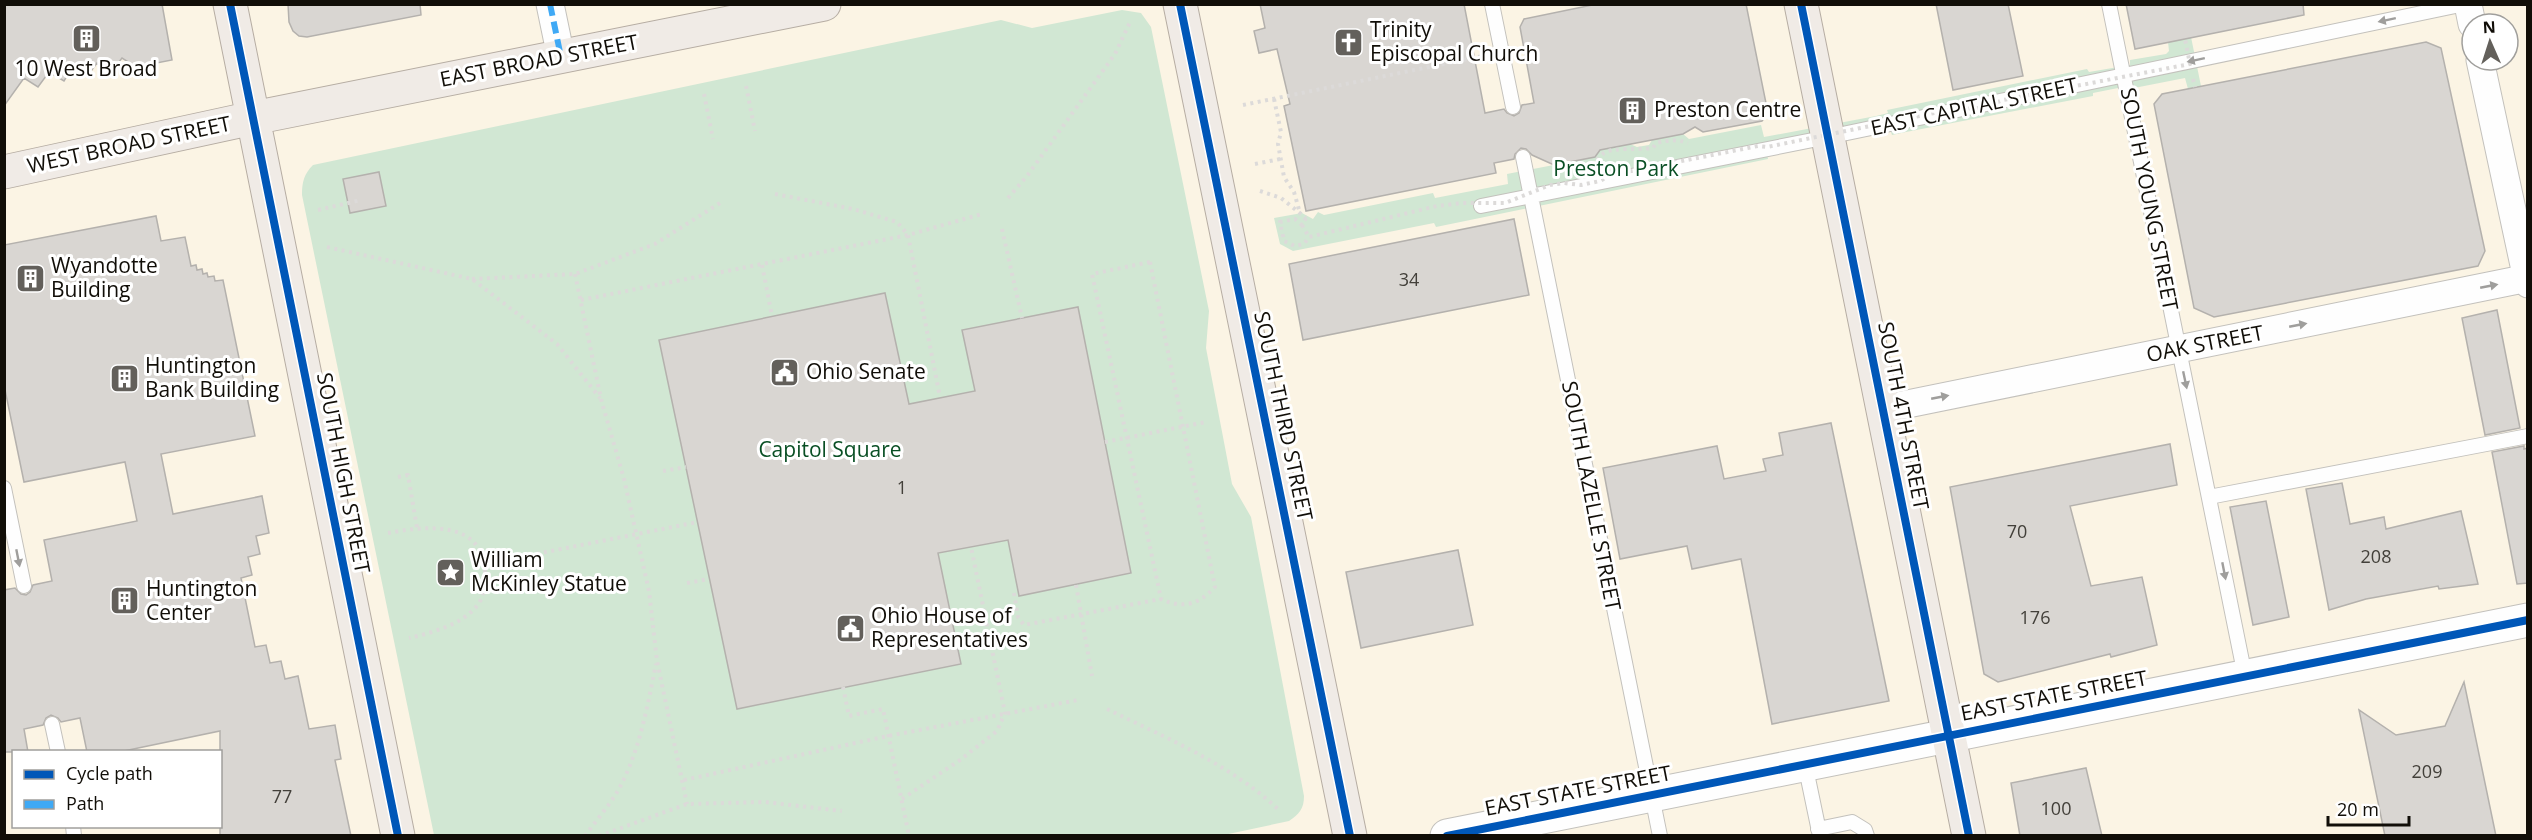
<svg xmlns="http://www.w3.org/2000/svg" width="2532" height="840" font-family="'Open Sans',sans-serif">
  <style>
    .built { fill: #fbf4e4; fill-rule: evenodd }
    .green { fill: #d1e7d3 }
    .building { fill: #d9d6d2; stroke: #b4b1ad; stroke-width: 1.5 }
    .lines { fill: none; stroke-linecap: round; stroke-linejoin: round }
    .lane-casing { stroke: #c3c1bc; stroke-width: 16 }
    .street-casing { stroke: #c3c1bc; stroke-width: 29 }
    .secondary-casing { stroke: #c3c1bc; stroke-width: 35 }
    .primary-casing { stroke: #b6ada3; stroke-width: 35 }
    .path { stroke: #dcdad9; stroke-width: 4; stroke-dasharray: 3 4.5; stroke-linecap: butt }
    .lane { stroke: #fefefe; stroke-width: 14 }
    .street { stroke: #fefefe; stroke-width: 27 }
    .secondary { stroke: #fefefe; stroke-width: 33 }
    .primary { stroke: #f0ebe6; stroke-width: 33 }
    .path-bridge { stroke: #dcdad9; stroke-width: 4; stroke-dasharray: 3 4.5; stroke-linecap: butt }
    .quiet { stroke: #3fa9f5; stroke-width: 6; stroke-dasharray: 12 6; stroke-linecap: butt }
    .cycleway-casing { stroke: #fff; stroke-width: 11 }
    .cycleway { stroke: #0057b8; stroke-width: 8 }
    .oneway { fill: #9f9e9c }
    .labels { text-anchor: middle; stroke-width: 6; stroke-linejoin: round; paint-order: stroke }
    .number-label { font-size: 18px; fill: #43403a }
    .poi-label { font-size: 21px; fill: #110e08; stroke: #fff; text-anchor: start }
    .street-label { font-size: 21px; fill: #110e08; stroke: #fff }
    .park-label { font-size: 21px; fill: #094f24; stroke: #fff }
  </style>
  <rect width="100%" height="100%" fill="#fbf9f6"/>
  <path class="built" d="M5,5H2527V835H5ZM2472,24H2508V60H2472ZM14,752H220V826H14Z"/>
  <path class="green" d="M1122,10L1141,13L1151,27L1209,311L1206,348L1232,484L1251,517L1304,796C1304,809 1299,814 1289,821L1219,836L434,835L302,195C302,182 304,174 313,165L1001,20L1032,28Z
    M2191,37L2201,86L2188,89L2185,78L2134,88L2133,85L2093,93V96L1906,132L1892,135L1890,129L1767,154L1768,159L1436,227L1434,223L1293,251L1280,244L1274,218L1302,213L1313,219L1318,212L1324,215L1433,193L1435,198L1508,184L1507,174L1595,157L1600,150L1630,144L1637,147L1649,145L1652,140L1683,134L1689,139L1761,125L1764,137L1876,116L1888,113L1887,110L2087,69L2089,72L2130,65V60L2166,54L2169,51L2168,42Z"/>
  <path class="building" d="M4,4H162L172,60L136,67L122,58L112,71L97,63L88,75L72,68L64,81L49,72L38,87L24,78L4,106Z
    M288,4H420L421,15L307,37L299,36L293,31L289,22Z
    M1260,4H1464L1485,113L1504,109L1507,113L1514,116L1519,113L1522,105L1534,103L1520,27L1524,19L1597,4H1746L1768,113L1762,121L1703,132L1695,127L1683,134L1600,150L1595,157L1554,165L1532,155L1526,149L1521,148L1515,154L1514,159L1494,163L1496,173L1306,211L1284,106L1290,104L1277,49L1259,53L1254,31L1265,28Z
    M1936,4H2008L2023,76L1953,90Z
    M2126,4H2303L2304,15L2135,49Z
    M2426,42L2441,48L2485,251L2478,266L2214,317L2194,308L2154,104L2162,94Z
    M379,172L386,206L350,213L343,179Z
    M156,216L161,241L185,237L191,266L196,265L197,270L202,269L203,274L207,273L208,277L214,276L215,281L223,280L255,436L161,454L173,514L262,496L269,533L256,536L260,554L248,557L252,575L241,578L255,647L266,645L270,663L281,661L285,679L298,676L309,729L335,725L341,759L335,760L351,836H220V731L119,752H87L80,718L61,722L58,718L51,715L46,718L43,725L24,729L28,752H4V590L15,588L21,594L26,595L30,592L33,585L52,581L44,540L137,521L125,462L24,482L4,385V245Z
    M1514,219L1529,295L1303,340L1289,264Z
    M885,293L909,404L975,391L962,330L1078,307L1131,573L1019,596L1008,540L938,553L961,664L737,709L659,340Z
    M2497,310L2520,428L2485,435L2462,318Z
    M1831,423L1889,701L1772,724L1741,559L1692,569L1687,546L1620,559L1603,468L1717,446L1724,479L1766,471L1763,459L1783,455L1779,433Z
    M2170,444L2177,485L2070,506L2091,586L2142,577L2157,645L2111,657L2110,654L1998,682L1984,674L1950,487Z
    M2524,446V449L2528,448V583L2517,584L2492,452Z
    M2342,483L2350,524L2384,517L2386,529L2461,511L2478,584L2439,589L2438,586L2366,599L2329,610L2306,489Z
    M2266,501L2289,617L2253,625L2230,507Z
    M1458,550L1473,625L1361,648L1346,572Z
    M2464,682L2496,836H2385L2359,710L2396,735L2445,726Z
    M2086,768L2102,836H2020L2011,783Z"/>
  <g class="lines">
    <defs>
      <path id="lane" d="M1492,4L1513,107
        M2109,4L2245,676
        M1523,157L1660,836
        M1481,206L1828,137L2465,4
        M4,488L24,586
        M2209,497L2528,436
        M52,724L58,752
        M1805,764L1820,836
        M73,826L74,836
        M1818,829L1852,822L1865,830L1867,836"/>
      <path id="street" d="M550,4L561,57
        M2468,4L2472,24
        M2480,60L2528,284
        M1883,409L2528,278"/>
      <path id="secondary" d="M1447,836L2528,620"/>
      <path id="primary" d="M230,4L398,836
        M1180,4L1350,836
        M1801,4L1969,836
        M4,172L253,118L824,4"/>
    </defs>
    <use href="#lane" class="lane-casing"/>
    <use href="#street" class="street-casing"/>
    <use href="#secondary" class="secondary-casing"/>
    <use href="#primary" class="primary-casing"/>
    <path class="path" d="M2193,79L2195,87
      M746,86L755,131
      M704,94L713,139
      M1274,99L1281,132L1278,144L1284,177L1294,192L1300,213
      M1243,105L1483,56
      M1597,160C1599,158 1601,155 1604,153C1613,147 1640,150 1653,148L1656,143C1669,140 1676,139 1688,143
      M1255,164L1280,159
      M1260,191L1281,198L1306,218
      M775,194L853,209L897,222L908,235L940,397
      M1008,198L1027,176L1115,54L1131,20
      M318,210L361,200
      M1302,225L1309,237
      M1002,229L1022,318
      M327,247L472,279L557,344L600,398
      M1150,262L1215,587C1198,605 1183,609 1161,599L1092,274Z
      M762,265L772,316
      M575,274L601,399L624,479L649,591L657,661L687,804
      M472,279L575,274L655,244L720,203
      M581,300L908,235L982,214
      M1105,442L1206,422
      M663,471L686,467
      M398,477L408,475L417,528
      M388,533C425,526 484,519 485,573C486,585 484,599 475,608C460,625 431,633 409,638
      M485,564L698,522
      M687,583L709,579
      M1076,585L1092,676
      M1014,593L1018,617L1024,625L1161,599
      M843,687L849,716L883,709L909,836
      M1107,709C1166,738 1230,764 1279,810
      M684,780L888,736L1078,700
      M902,799L960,760L997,731L1005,713L971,547
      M585,836C595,822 607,808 616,794C639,755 647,708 656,664
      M599,836L687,804L765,802L842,811"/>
    <use href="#lane" class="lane"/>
    <use href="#street" class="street"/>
    <use href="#secondary" class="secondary"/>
    <use href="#primary" class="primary"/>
    <path class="path-bridge" d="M1899,120L1902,133
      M1306,218L1302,225L1295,219L1280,222L1284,241L1295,246L1304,244L1309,237L1437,206L1462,203H1505L1550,185L1564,183L1581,185L1600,181L1611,175L1758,146L1767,147L1954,109L1983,108L2003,100L2190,64L2185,39"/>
    <path class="quiet" d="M550,4L561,57"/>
    <defs>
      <path id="cycleway" d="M230,4L398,836
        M1180,4L1350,836
        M1801,4L1969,836
        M1447,836L2528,620"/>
    </defs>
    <use href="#cycleway" class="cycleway-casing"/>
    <use href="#cycleway" class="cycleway"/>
  </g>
  <defs><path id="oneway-solid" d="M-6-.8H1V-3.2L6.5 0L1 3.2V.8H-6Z" transform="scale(1.5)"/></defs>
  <g class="oneway">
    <use href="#oneway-solid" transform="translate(2387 20) rotate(168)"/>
    <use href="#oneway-solid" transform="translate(2196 60) rotate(168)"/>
    <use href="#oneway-solid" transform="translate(2489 286) rotate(-11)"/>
    <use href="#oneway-solid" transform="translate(2298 325) rotate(-11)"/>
    <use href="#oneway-solid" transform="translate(2185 380) rotate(78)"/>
    <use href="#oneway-solid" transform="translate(1940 397) rotate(-11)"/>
    <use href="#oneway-solid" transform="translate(18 558) rotate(79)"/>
    <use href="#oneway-solid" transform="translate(2224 571) rotate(79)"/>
  </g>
  <defs>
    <symbol id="building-square" viewBox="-11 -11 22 22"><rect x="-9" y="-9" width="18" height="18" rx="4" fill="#63605b" stroke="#fff"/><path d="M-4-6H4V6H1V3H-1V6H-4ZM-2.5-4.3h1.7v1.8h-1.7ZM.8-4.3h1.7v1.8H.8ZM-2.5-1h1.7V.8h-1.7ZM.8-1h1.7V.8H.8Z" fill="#fff"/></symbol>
    <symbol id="church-square" viewBox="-11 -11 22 22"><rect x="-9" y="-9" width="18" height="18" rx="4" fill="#63605b" stroke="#fff"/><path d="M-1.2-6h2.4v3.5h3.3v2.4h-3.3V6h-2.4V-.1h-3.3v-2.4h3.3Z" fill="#fff"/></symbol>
    <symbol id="civic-square" viewBox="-11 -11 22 22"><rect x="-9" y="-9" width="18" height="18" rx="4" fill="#63605b" stroke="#fff"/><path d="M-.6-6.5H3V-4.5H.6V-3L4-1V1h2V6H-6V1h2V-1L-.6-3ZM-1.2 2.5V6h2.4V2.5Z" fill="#fff"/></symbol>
    <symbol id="sight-square" viewBox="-11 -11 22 22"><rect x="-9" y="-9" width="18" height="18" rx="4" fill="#63605b" stroke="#fff"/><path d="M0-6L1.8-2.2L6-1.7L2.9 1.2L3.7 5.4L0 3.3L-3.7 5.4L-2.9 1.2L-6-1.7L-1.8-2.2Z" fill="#fff"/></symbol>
  </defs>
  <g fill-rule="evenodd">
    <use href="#building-square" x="70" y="22" width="33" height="33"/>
    <use href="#church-square" x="1332" y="26" width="33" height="33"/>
    <use href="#building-square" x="1616" y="94" width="33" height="33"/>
    <use href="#building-square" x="14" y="262" width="33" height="33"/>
    <use href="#civic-square" x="768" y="356" width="33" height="33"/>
    <use href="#building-square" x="108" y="362" width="33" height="33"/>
    <use href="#sight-square" x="434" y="556" width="33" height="33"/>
    <use href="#building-square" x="108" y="584" width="33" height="33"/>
    <use href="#civic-square" x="834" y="612" width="33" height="33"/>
  </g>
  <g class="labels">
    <g class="number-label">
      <text x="1409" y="286">34</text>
      <text x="902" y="494">1</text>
      <text x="2017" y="538">70</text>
      <text x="2376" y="563">208</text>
      <text x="2035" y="624">176</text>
      <text x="2427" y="778">209</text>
      <text x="282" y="803">77</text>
      <text x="2056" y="815">100</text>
    </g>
    <g class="poi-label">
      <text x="1370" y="37">Trinity<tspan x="1370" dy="24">Episcopal Church</tspan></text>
      <text x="86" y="76" text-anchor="middle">10 West Broad</text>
      <text x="1654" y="117">Preston Centre</text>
      <text x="51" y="273">Wyandotte<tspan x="51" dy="24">Building</tspan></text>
      <text x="145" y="373">Huntington<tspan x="145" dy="24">Bank Building</tspan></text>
      <text x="806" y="379">Ohio Senate</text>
      <text x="471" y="567">William<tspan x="471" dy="24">McKinley Statue</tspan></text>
      <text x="146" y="596">Huntington<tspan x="146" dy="24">Center</tspan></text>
      <text x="871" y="623">Ohio House of<tspan x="871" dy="24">Representatives</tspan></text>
    </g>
    <g class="street-label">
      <text transform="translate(539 61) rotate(-11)" y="7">EAST BROAD STREET</text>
      <text transform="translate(1974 107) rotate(-12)" y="7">EAST CAPITAL STREET</text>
      <text transform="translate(129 145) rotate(-12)" y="7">WEST BROAD STREET</text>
      <text transform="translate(2149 199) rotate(79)" y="7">SOUTH YOUNG STREET</text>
      <text transform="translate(2205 344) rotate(-11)" y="7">OAK STREET</text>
      <text transform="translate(1283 416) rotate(78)" y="7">SOUTH THIRD STREET</text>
      <text transform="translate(1903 416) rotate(79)" y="7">SOUTH 4TH STREET</text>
      <text transform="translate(343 473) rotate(79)" y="7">SOUTH HIGH STREET</text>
      <text transform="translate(1591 496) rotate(79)" y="7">SOUTH LAZELLE STREET</text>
      <text transform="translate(2054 696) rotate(-11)" y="7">EAST STATE STREET</text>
      <text transform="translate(1578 791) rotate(-11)" y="7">EAST STATE STREET</text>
    </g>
    <g class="park-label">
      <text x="1616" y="176">Preston Park</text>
      <text x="830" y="457">Capitol Square</text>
    </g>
  </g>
  <rect width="2532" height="840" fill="none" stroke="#110e08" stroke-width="12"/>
  <rect x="12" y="750" width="210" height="78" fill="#ffffff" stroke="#a09f9c" stroke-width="1.5"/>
  <rect x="24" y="770" width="30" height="9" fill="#0057b8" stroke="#a09f9c" stroke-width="1.5"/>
  <text x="66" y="780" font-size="18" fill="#110e08">Cycle path</text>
  <rect x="24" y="800" width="30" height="9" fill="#3fa9f5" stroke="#a09f9c" stroke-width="1.5"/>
  <text x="66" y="810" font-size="18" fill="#110e08">Path</text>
  <g transform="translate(2490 42) rotate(357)"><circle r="28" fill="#ffffff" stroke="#a09f9c" stroke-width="1.5"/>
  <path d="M0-4.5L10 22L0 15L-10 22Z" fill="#63605b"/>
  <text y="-9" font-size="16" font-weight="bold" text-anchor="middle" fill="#110e08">N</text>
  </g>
  <path d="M2328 816v9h81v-9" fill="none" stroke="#110e08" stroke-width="3"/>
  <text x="2337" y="816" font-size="18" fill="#110e08" stroke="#ffffff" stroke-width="4.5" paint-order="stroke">20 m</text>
</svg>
